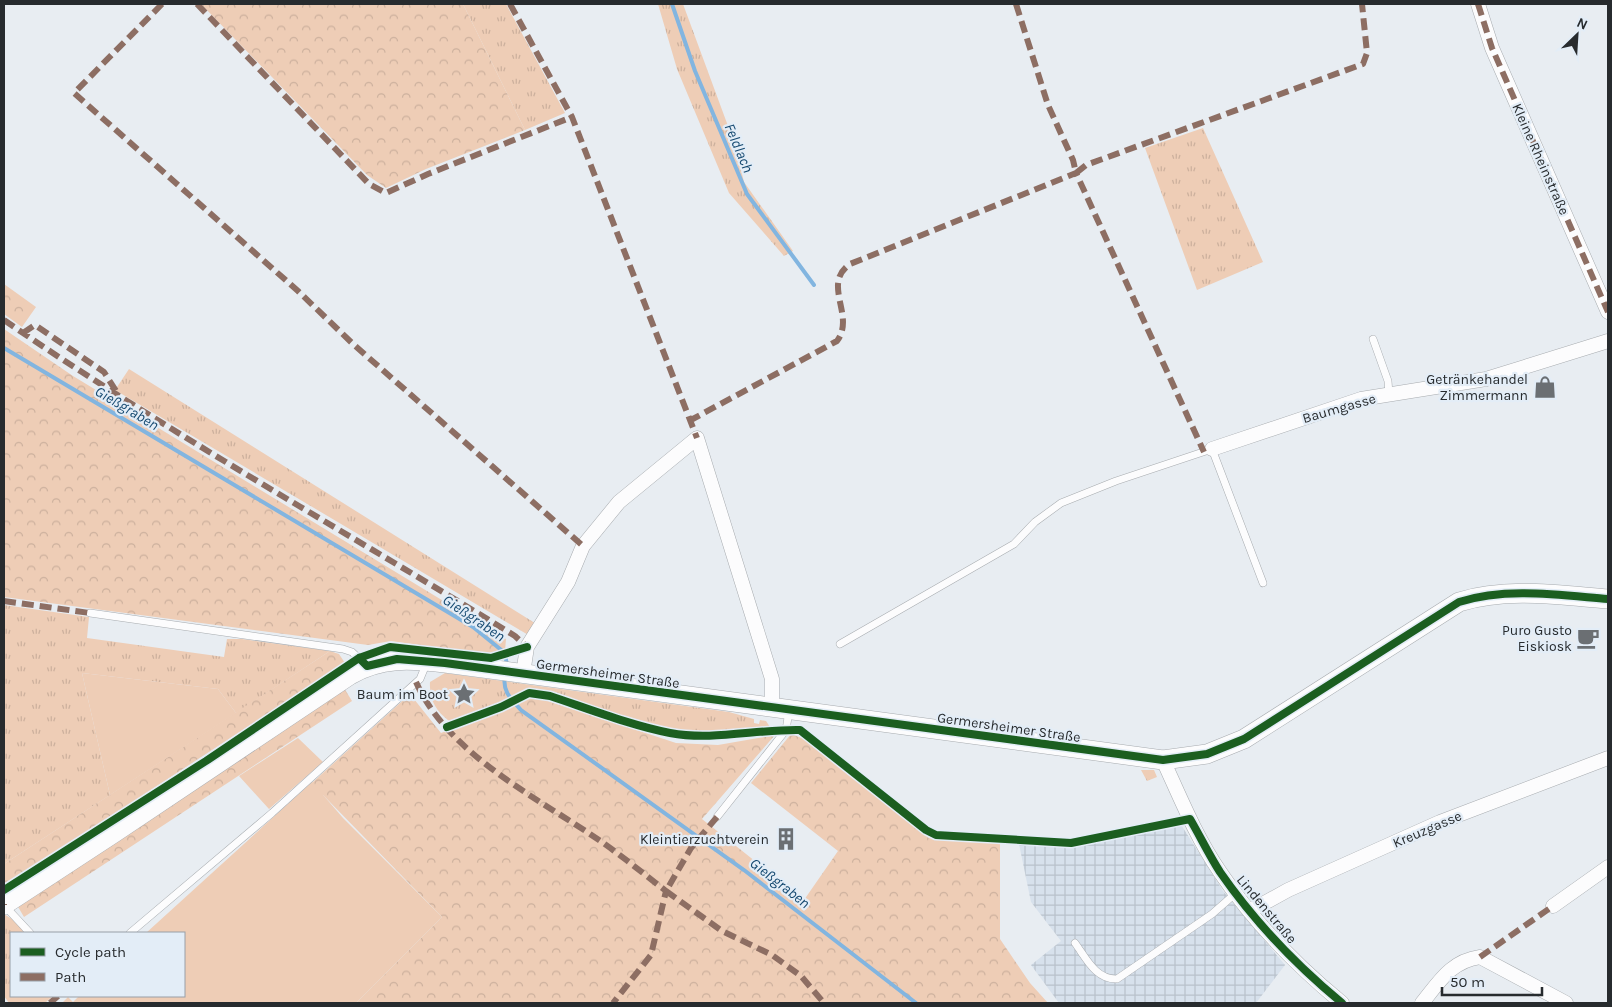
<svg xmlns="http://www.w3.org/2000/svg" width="1612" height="1007" font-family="Karla,sans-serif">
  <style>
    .industrial { fill: url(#industrial-grid) }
    .grass { fill: url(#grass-tufts) }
    .forest { fill: url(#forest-crowns) }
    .park { fill: #eecdb6 }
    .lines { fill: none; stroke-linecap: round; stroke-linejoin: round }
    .stream { stroke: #82b5e0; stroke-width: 4 }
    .lane-casing { stroke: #a7abaf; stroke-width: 8 }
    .street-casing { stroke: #a7abaf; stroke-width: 15 }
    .secondary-casing { stroke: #a7abaf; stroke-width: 20 }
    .lane { stroke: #fcfcfd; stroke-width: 7 }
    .street { stroke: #fcfcfd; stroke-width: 14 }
    .secondary { stroke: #fcfcfd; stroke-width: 19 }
    .quiet { stroke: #8d6e63; stroke-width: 6; stroke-dasharray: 12 6; stroke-linecap: butt }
    .cycleway-casing { stroke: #e3edf7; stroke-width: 11 }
    .cycleway { stroke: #1b5e20; stroke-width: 8 }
    .labels { text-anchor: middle; stroke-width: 4.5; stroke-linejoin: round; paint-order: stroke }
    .street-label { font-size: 14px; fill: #272b2e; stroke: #e3edf7 }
    .poi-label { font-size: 14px; fill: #272b2e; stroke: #e3edf7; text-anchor: end }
    .water-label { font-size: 15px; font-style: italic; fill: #154970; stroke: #e3edf7 }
  </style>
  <defs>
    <pattern id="industrial-grid" width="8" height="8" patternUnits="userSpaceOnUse" patternTransform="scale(1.25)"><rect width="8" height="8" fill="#d7e1ec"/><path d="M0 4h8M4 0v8" fill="none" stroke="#b9c1cb"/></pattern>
    <pattern id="grass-tufts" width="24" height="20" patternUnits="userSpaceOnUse" patternTransform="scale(1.25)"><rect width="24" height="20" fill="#eecdb6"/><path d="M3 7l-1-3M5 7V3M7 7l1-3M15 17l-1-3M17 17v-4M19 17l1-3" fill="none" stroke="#ccb09d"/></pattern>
    <pattern id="forest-crowns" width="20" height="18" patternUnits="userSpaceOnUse" patternTransform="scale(1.25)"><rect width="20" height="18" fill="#eecdb6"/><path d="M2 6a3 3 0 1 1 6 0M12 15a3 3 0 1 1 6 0" fill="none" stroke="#ccb09d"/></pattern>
  </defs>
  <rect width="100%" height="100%" fill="#e8edf2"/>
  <path class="industrial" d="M1180,823L1223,891L1285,965L1256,1003H1059L1031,965L1061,941L1031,902L1019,844L1075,847Z"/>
  <path class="grass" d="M463,4H506L565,113L525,130Z
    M658,4H683L735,145L744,182L793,251L784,256L729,193L677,69Z
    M1203,128L1263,262L1197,290L1145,148Z
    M129,369L538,625L530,636L115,390Z
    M4,605L89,617L87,638L224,657L227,639H242L330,651L236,713L218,689L82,673L110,795L4,864Z
    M445,673L729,712L754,719V723L759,724L760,720L766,721L770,727L708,734L671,732L550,695L524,690L494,706L449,721C436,711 429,700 430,682Z
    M1141,770H1154L1157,777L1147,781Z
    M4,914L15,921L25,933H11V996H53L45,1003H9L4,996Z"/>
  <path class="forest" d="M201,4H463L525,130L426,169L386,188L367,175Z
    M4,284L36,307L22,327L4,314Z
    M4,329L73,376L506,639L505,651L489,655L391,641L368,645L4,597Z
    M330,651L339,654L345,663L4,886V864Z
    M344,688L352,701L24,917L17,905Z
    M410,694L441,733L533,696L676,743L718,745L775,735L702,819L804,900L838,851L751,783L791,734L807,740L929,838L1000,843V939L1030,983L1048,1003H356L442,917L323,795L250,839Z"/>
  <path class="park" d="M82,673L218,689L236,713L110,795Z
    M298,738L323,762L269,809L239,776Z
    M312,782L343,818L442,917L356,1003H62L68,997L73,1002L79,996H184V933H146Z"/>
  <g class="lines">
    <path class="stream" d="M672,4L695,71L747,194L814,285
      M4,348L473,627L505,653L507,666
      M505,676C502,691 511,699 521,710L744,870L916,1003"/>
    <defs>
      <path id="lane" d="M1373,339L1388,381L1389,394
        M90,613L343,649L352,652L367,666
        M840,644L1014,544L1035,522L1061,503L1116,481L1212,449L1263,583
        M717,817L786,730L789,711
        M4,905L30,933
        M130,933L272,813L420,679L427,662
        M1075,943C1086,958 1096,980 1117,979L1212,914L1236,893"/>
      <path id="street" d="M1478,4L1492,48L1608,312
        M1212,449L1361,399L1486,379L1608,341
        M523,674L527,647L568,582L583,546L619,502L697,438L772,679V707
        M1163,760C1180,797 1196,837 1220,872C1253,921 1296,965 1342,1003
        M1553,906L1608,867
        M1250,911L1288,890L1440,822L1608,758
        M1422,1003C1439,982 1451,961 1480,957L1566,1003"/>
      <path id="secondary" d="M4,905L114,833L350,675C381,657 410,659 445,663L1163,760L1207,754L1244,739L1459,602C1506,587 1559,595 1608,599"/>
    </defs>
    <use href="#lane" class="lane-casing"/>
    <use href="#street" class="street-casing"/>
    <use href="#secondary" class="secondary-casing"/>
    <use href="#lane" class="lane"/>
    <use href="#street" class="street"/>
    <use href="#secondary" class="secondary"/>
    <path class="quiet" d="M162,4L74,93L298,291L353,344L583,546
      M197,4L369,184L386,193L428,174L572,117
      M510,4L572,117L697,438
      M1016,4L1048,105L1073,160L1076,173L1086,165L1363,64L1367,53L1362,4
      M1478,4L1492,48L1608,312
      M4,320C168,433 345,531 515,636L527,647
      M23,333L35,325L104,372L116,391
      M689,421L837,341C856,316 821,284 850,264L1076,173L1204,452
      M4,601L90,613
      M416,682C448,754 536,797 599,840C622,856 644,874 666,891L651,955L613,1003
      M717,817L691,848L666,891L722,931L772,955L801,976L824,1003
      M4,904V905
      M1480,957L1553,906
      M50,1003L58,996"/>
    <defs>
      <path id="cycleway" d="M359,658L367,666L397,659L445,663L1163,760L1207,754L1244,739L1459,602C1506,587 1559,595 1608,599
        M447,727L501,707L529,693L550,696C589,709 630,725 670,733C713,741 757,729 800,730L926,830L936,835L1071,843L1190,819C1200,836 1209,855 1220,872C1254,921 1296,965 1342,1003
        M4,890L206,761L359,658L390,647L491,658L527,647"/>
    </defs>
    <use href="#cycleway" class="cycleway-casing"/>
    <use href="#cycleway" class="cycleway"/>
  </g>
  <defs>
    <symbol id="shop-bare" viewBox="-9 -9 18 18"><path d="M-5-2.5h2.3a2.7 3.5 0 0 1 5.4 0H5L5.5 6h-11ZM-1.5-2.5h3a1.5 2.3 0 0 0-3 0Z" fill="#6b6f73" stroke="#e3edf7" stroke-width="2.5" paint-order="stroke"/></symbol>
    <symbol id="cafe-bare" viewBox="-9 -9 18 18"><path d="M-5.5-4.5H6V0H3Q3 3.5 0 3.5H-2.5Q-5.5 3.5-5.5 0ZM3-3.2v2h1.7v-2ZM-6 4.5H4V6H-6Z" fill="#6b6f73" stroke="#e3edf7" stroke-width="2.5" paint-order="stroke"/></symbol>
    <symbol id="sight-bare" viewBox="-9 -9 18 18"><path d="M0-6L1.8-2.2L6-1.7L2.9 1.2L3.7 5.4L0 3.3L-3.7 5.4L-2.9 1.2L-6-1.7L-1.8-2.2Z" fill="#6b6f73" stroke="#e3edf7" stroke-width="2.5" paint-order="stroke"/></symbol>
    <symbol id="building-bare" viewBox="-9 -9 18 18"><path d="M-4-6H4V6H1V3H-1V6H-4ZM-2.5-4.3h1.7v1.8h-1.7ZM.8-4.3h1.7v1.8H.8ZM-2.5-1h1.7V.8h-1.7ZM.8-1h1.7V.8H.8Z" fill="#6b6f73" stroke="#e3edf7" stroke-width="2.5" paint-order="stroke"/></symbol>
  </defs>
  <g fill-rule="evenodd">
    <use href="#shop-bare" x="1529" y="371" width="32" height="32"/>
    <use href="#cafe-bare" x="1572" y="622" width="32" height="32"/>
    <use href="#sight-bare" x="448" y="678" width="32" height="32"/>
    <use href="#building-bare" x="770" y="823" width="32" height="32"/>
  </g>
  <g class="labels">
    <g class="street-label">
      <text transform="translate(1541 159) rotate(66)" y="5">Kleine Rheinstraße</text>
      <text transform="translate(1339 408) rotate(-16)" y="5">Baumgasse</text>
      <text transform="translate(608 673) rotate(8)" y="5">Germersheimer Straße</text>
      <text transform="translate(1009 727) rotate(8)" y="5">Germersheimer Straße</text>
      <text transform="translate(1427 829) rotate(-23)" y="5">Kreuzgasse</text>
      <text transform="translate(1267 909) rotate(50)" y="5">Lindenstraße</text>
    </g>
    <g class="poi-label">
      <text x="1528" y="384">Getränkehandel<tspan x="1528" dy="16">Zimmermann</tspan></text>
      <text x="1572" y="635">Puro Gusto<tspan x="1572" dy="16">Eiskiosk</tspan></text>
      <text x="448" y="699">Baum im Boot</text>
      <text x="769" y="844">Kleintierzuchtverein</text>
    </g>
    <g class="water-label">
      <text transform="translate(739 148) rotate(67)" y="5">Feldlach</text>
      <text transform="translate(127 408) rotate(31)" y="5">Gießgraben</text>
      <text transform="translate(474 618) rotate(34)" y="5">Gießgraben</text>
      <text transform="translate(780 883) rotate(38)" y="5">Gießgraben</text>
    </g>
  </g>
  <rect width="1612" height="1007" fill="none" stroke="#272b2e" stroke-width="10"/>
  <rect x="10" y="932" width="175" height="65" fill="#e3edf7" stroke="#989fa7"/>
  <rect x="20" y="948" width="25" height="8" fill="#1b5e20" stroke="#989fa7"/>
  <text x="55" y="957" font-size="15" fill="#272b2e">Cycle path</text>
  <rect x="20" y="973" width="25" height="8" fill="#8d6e63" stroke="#989fa7"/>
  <text x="55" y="982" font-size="15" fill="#272b2e">Path</text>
  <g transform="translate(1577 35) rotate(25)" stroke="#e3edf7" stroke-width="4" paint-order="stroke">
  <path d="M0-4L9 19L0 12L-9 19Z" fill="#272b2e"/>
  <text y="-8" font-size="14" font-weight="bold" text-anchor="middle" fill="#272b2e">N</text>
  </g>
  <path d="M1442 987v8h100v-8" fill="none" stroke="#272b2e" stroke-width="2.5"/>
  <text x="1450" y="987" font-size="15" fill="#272b2e" stroke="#e3edf7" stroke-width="4" paint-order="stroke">50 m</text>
</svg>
